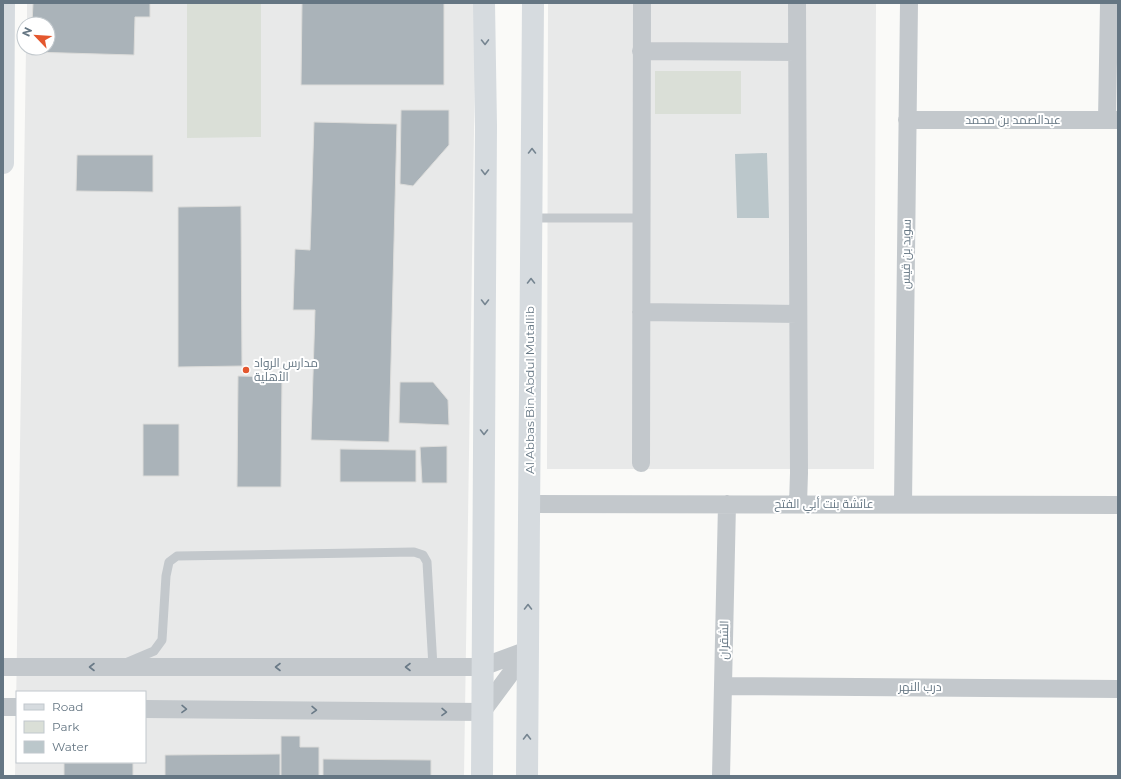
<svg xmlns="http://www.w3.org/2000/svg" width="1121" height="779" font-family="Montserrat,Cairo,sans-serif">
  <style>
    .built { fill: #e8e9e9; fill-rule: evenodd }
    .green { fill: #dadfd7 }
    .water { fill: #bbc7cb }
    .building { fill: #aab3b9; stroke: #dcdcda }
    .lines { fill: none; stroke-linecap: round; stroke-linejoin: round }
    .lane { stroke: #c3c8cc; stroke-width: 9 }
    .street { stroke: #c3c8cc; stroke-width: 18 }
    .secondary { stroke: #d6dbdf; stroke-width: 22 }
    .oneway { stroke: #768591 }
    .oneway2 { stroke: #6a7a87 }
    .poi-dot { fill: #e4572e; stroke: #fff; stroke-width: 1.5 }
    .labels { text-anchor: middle; stroke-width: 4; stroke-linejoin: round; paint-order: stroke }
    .street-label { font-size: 12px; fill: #657683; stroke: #fff }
    .poi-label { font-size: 12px; fill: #657683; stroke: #fff; text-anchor: start }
  </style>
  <rect width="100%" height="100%" fill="#fafaf8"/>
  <path class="built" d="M27,3H476L464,776H15L26,48H48V24H27ZM17,692H145V762H17Z
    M548,3H876L874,469H547Z"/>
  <path class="green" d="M187,3H261V137L187,138Z
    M655,71H741V114H655Z"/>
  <path class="water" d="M767,153L769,218H737L735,154Z"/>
  <path class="building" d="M33,3H150V17H135L134,55L31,52L32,48H48V24H32Z
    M302,3H444V85H301Z
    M401,110H449V145L413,186L400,184Z
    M314,122L397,124L389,442L311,440L315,310H293L295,249L310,250Z
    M77,155H153V192L76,191Z
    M241,206L242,366L178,367V207Z
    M238,376L282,377L281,487H237Z
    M400,382H433L448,400L449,425L399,423Z
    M143,424H179V476H143Z
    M447,446V483H422L420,447Z
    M340,449L416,450V482H340Z
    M281,736H300V747H319V776H281Z
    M280,754V776H165V755Z
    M323,759L431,760V776H323Z
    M64,763H133V776H64Z"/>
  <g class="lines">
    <path class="lane" d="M531,218H641
      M128,662L154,651L162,640L166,576L169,562L177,556L414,552L423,555L427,562L433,667"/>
    <path class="street" d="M797,3L799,473L798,504
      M641,51L797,52
      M907,120H1118
      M1107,120L1109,3
      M641,312L798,314
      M641,463L642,3
      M529,504L1118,505
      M903,504L909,3
      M3,667H482L528,650
      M723,686L1118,689
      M3,707H17
      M145,709L482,712L528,650
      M721,776L727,504"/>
    <path class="secondary" d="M3,163L4,3
      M482,776L486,126L484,3
      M527,776L533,3"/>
  </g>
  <defs><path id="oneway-chevron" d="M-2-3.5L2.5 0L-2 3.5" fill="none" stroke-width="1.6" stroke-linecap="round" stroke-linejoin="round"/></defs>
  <g class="oneway">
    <use href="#oneway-chevron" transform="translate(485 42) rotate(89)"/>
    <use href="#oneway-chevron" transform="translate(532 151) rotate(-90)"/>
    <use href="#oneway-chevron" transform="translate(485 172) rotate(90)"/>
    <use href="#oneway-chevron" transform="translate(531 281) rotate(-90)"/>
    <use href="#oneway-chevron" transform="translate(485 302) rotate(90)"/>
    <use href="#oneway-chevron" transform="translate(484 432) rotate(90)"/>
    <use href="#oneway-chevron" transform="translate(528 607) rotate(-90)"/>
    <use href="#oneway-chevron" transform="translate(527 737) rotate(-90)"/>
  </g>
  <g class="oneway2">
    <use href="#oneway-chevron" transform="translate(92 667) rotate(-180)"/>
    <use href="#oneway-chevron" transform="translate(278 667) rotate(180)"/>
    <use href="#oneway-chevron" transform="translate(408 667) rotate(180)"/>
    <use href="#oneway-chevron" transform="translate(184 709) rotate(1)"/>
    <use href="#oneway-chevron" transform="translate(314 710) rotate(1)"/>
    <use href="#oneway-chevron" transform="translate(444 712) rotate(1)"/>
  </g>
  <circle class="poi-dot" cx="246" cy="370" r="4"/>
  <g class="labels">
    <g class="street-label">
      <text x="1013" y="124">عبدالصمد بن محمد</text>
      <text transform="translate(906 254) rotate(-89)" y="4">سويد بن قيس</text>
      <text transform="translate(530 390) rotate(-90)" y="4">Al Abbas Bin Abdul Mutallib</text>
      <text x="824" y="508">عائشة بنت أبي الفتح</text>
      <text transform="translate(724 640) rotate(-89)" y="4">الشقران</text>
      <text x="920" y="691">درب النهر</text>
    </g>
    <g class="poi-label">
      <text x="254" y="367">مدارس الرواد<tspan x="254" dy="14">الأهلية</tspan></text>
    </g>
  </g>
  <rect width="1121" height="779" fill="none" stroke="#657683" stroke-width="8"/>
  <rect x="16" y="691" width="130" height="72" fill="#ffffff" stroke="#c1c8cd"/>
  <rect x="24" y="704" width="20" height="6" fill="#d6dbdf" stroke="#c1c8cd"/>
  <text x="52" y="711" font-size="12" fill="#657683">Road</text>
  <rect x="24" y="721" width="20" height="12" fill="#dadfd7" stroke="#c1c8cd"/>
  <text x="52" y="731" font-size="12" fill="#657683">Park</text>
  <rect x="24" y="741" width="20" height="12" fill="#bbc7cb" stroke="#c1c8cd"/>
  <text x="52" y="751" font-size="12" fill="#657683">Water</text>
  <g transform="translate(36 36) rotate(295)"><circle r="19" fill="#ffffff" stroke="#c1c8cd"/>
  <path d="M0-3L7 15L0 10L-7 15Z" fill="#e4572e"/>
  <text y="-6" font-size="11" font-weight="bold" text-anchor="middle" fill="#657683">N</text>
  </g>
</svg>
